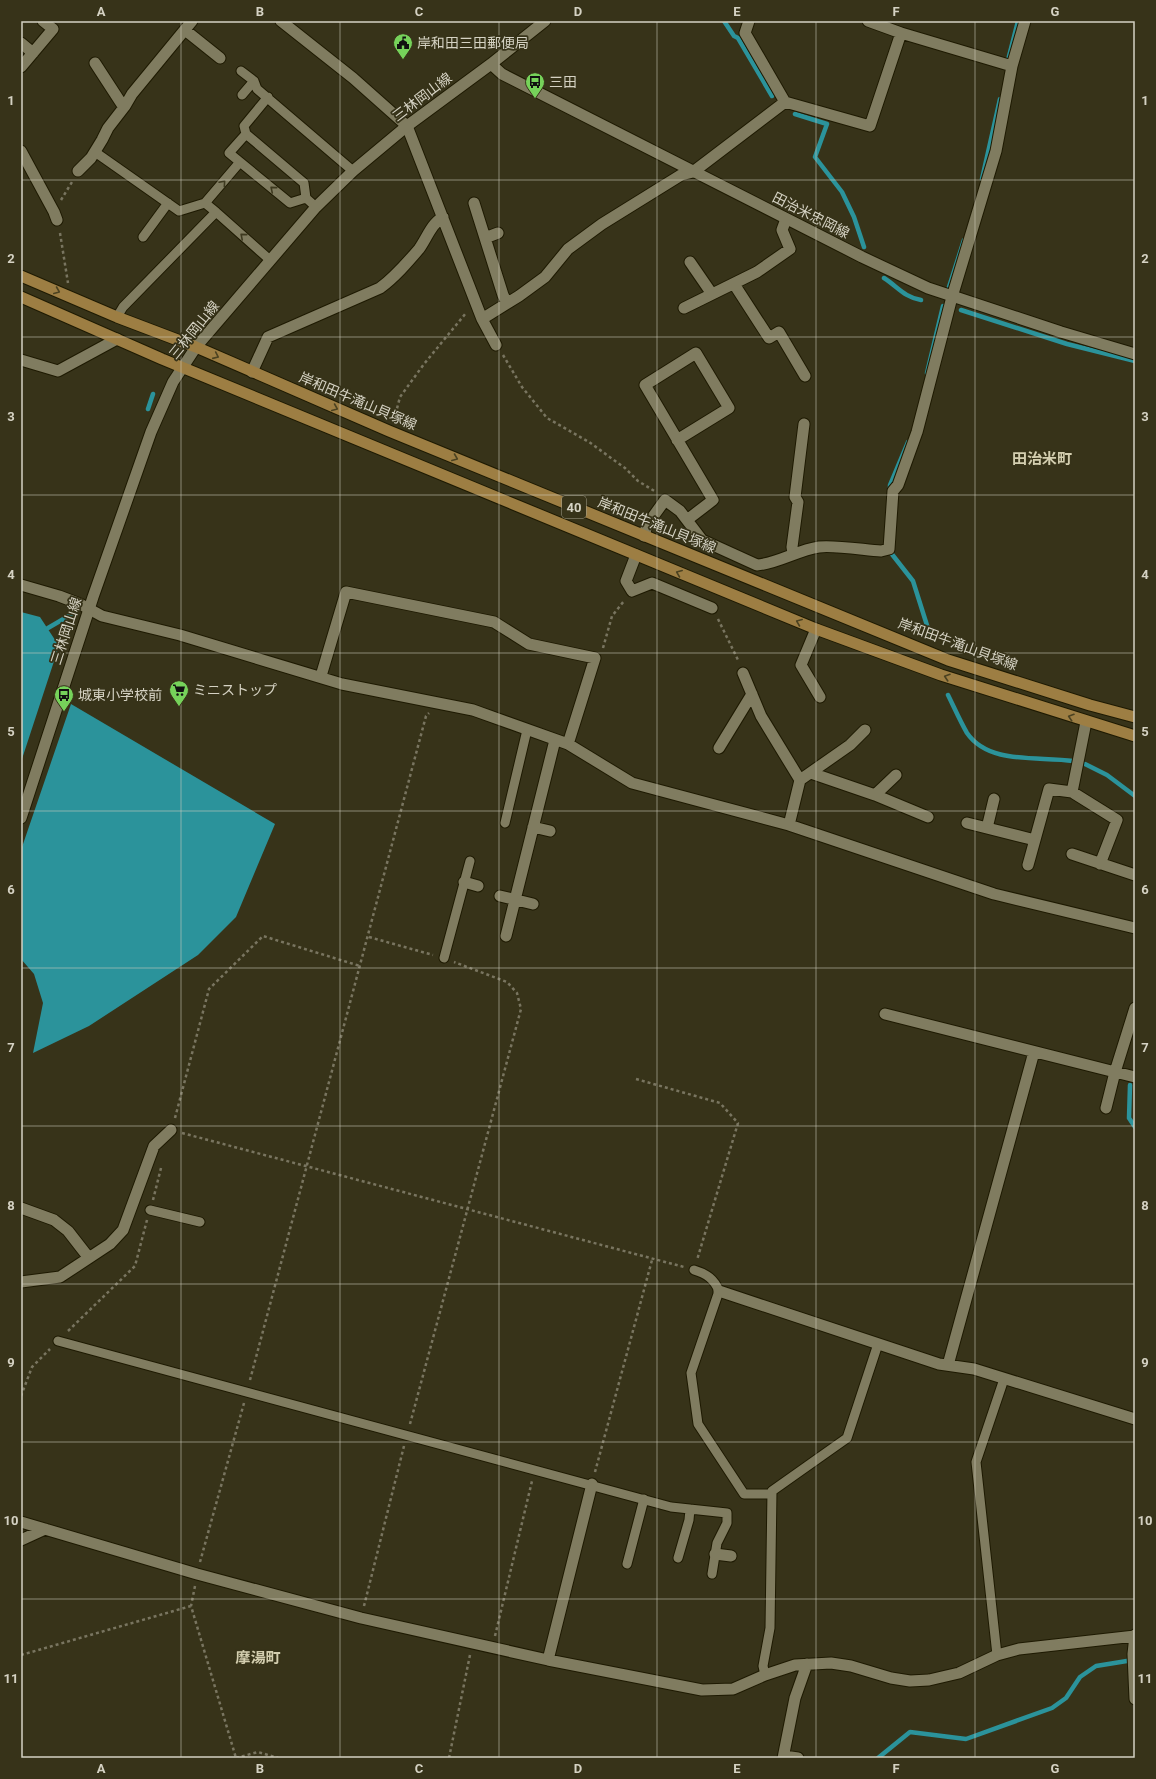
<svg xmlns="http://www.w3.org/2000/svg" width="1156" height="1779" font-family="Roboto,'Noto Sans JP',sans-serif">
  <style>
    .water { fill: #2b939b }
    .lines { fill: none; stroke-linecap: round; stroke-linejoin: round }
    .stream { stroke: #2b939b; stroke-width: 4.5 }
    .service-casing { stroke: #1e1a02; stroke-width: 11 }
    .minor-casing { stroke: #1e1a02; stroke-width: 13 }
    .secondary-casing { stroke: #1e1a02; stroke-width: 13 }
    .primary-casing { stroke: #1e1a02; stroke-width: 13 }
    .path { stroke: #797560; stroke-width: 2.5; stroke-dasharray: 3 3; stroke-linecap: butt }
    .service { stroke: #807c60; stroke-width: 9 }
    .minor { stroke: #807c60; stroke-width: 11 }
    .secondary { stroke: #807c60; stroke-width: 11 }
    .primary { stroke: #9d7e43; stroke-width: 11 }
    .oneway { stroke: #3e3a20 }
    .oneway2 { stroke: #4b4221 }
    .grid { fill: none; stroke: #d5d2c3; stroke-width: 1; stroke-opacity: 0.55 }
    .labels { text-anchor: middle; stroke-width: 3.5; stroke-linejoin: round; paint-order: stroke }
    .shield { fill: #373319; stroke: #a6a290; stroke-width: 1 }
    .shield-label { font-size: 13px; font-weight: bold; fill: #d5d2c3 }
    .poi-label { font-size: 14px; fill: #d5d2c3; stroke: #373319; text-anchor: start }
    .street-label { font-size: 14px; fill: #d5d2c3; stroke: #373319 }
    .neighbourhood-label { font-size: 15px; font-weight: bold; fill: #d3ceaf; stroke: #373319 }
    .neatline { fill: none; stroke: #d5d2c3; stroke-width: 1.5 }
    .grid-label { font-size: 13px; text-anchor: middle; font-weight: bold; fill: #d5d2c3 }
  </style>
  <rect width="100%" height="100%" fill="#373319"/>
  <path class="water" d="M21,612L40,617L59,646L21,762Z
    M71,704L275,824L236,917L198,955L89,1026L33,1053L43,1003L34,974L21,959V850Z"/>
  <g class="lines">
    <path class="stream" d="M724,21L734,36L738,38L772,96
      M1007,64L1018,21
      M795,114L827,124L815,157L842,192L854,217L864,247
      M982,179L1000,99
      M884,278C898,287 904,297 921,300
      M949,287L964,240
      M961,310L1067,344L1135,361
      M928,378L927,373L943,306
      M148,409L153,394
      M890,491V485L908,442
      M891,553L913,581L931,638
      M48,628L72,614
      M948,695C954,707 960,721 967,733C989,765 1038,756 1073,761
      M1085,764L1107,775L1135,796
      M1130,1085L1129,1118L1135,1127
      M878,1758L910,1732L966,1739L1052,1708L1066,1698L1080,1677L1096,1666L1133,1660"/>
    <defs>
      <path id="service" d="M241,71L254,81L257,89L353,171
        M242,95L254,81
        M246,134L244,126L268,97
        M95,152L179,211L205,203L216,212L123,307L117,317
        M306,198L290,203L229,153L246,134L304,183L306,198L316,207
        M205,203L240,162
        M216,212L270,260
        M143,237L168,203
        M505,823L527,730
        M444,958L470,861
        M150,1210L200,1222
        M694,1270C707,1274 714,1279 719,1291L691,1373L698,1424L744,1494H772
        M58,1341L671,1507L727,1513V1523L717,1543L712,1574
        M678,1558L689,1520L690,1509
        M627,1564L644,1499
        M997,1655L976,1462L1004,1379
        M765,1675L763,1666L770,1628L772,1491L847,1438L878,1344"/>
      <path id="minor" d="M281,21L353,78L407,126L482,319L496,345
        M749,21L745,33L785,102L870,126L901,33
        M868,21L901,33L1012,66
        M185,30L220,58
        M21,43L33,53
        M95,63L121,103L125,106
        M21,67L53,29L43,21
        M21,151L54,212L57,220
        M78,171L91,158L102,140L108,128L125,106L132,94L192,21
        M474,203L503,295L507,303
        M485,238L498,233
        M690,262L712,294
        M734,284L769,338L779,332L805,376
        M684,308L757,272L790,249L782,230L786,219
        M482,319L519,296L545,277L568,249L602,224L681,175L693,172L785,102
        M21,360L58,371L117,339
        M252,372L268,337L380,288C395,277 407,263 419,249C427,238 431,224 443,217
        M677,440L729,408L696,353L645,385L713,500L687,520
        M644,536L647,525L665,500L680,511L702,540L757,565C776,564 798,550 819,547C834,545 865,550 881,551L889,549L893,491L898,485L917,432L952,297L996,151L1012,66L1025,21
        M793,553L792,547L798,502L795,497L804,424
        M636,555L626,581L632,591L652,583L712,608
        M21,585L59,596L80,604L102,616L180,635L342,684L473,710L568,744L632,783L789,825L994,894L1135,928
        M816,629L801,665L820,697
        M743,673L761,716L800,780
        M321,676L346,592L494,622L529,644L595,658L568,744
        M1086,722L1072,792L1117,820L1100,864
        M719,748L752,694
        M811,773L875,795L928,817
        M875,795L896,775
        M967,823L1035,840
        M789,825L800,780L850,745L865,730
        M533,827L550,831
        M987,828L994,799
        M1072,854L1135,875
        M1028,865L1049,789L1072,792
        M464,882L478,886
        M500,896L533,904
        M506,936L555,740
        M885,1014L1135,1077
        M1106,1108L1115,1072L1135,1008
        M21,1208L54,1220L68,1231L89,1258
        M21,1282L60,1277L110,1244L123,1230L154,1146L171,1130
        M719,1291L939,1364L974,1369L1135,1419
        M948,1365L1034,1052
        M21,1522L197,1574L361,1618L548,1660L702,1690L733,1689L765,1675L795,1665L831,1663L851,1666L891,1678L910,1681L929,1680L959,1673L997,1655L1019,1649L1135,1636
        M21,1540L45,1529
        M715,1554L731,1556
        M1135,1635L1133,1654L1135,1699
        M548,1660L592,1484
        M784,1756L798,1758
        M783,1758L795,1698L807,1664"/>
      <path id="secondary" d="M491,64L502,74L862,257L928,288L1061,332L1135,354
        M21,818L93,597L151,432L173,382L196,347L316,207L353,171L407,126L491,64L545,21"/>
      <path id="primary" d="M21,276L117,317L196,347L389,431L948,660L1090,705L1135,717
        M21,297L162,359L816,629L941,675L1135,736"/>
    </defs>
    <use href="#service" class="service-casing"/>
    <use href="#minor" class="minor-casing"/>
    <use href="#secondary" class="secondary-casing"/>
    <use href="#primary" class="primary-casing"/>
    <path class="path" d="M61,200L72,182
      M60,233L68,283
      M503,355L522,387L547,418L589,442L625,468L638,481L656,492
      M394,420L400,397L424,364L466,313
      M718,619L739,662
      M603,648L612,616L624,601
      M369,937L433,955
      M636,1079L720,1103L738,1123L697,1260
      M175,1118L209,989L263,936L360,966
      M182,1133L684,1267
      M153,1200L161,1168
      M68,1331L135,1266L147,1220
      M250,1380L426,716L429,713
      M21,1396L32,1367L50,1349
      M410,1424L521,1009L517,993L507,982L454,962
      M595,1472L652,1260
      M200,1562L244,1403
      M195,1586L191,1606L236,1758
      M364,1606L404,1446
      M495,1636L532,1481
      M21,1655L191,1606
      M236,1758L258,1752L278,1758
      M449,1758L470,1655"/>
    <use href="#service" class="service"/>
    <use href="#minor" class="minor"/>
    <use href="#secondary" class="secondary"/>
    <use href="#primary" class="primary"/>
  </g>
  <defs><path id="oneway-chevron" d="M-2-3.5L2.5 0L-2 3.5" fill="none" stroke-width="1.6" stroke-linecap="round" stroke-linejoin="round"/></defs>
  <g class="oneway">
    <use href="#oneway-chevron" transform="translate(223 183) rotate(-49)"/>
    <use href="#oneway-chevron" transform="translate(273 189) rotate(-140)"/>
    <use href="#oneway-chevron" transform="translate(243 236) rotate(-139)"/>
  </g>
  <g class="oneway2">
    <use href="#oneway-chevron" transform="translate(57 291) rotate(23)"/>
    <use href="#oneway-chevron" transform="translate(216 356) rotate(24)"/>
    <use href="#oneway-chevron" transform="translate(335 408) rotate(23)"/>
    <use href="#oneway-chevron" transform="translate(455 458) rotate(22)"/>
    <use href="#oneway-chevron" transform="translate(679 573) rotate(-158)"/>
    <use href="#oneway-chevron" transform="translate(799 622) rotate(-158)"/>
    <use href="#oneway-chevron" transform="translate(947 677) rotate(-162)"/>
    <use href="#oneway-chevron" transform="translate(1071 717) rotate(-162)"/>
  </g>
  <path class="grid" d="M181,21V1758M340,21V1758M499,21V1758M657,21V1758M816,21V1758M975,21V1758M21,180H1135M21,337H1135M21,495H1135M21,653H1135M21,811H1135M21,968H1135M21,1126H1135M21,1284H1135M21,1442H1135M21,1599H1135"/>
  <defs>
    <symbol id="civic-pin" viewBox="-11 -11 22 30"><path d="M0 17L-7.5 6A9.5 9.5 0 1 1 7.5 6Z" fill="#76d25a" stroke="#373319"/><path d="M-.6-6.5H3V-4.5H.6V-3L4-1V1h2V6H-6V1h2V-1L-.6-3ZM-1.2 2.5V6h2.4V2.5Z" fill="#111"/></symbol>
    <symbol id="bus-pin" viewBox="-11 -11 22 30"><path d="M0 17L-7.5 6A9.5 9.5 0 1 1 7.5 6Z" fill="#76d25a" stroke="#373319"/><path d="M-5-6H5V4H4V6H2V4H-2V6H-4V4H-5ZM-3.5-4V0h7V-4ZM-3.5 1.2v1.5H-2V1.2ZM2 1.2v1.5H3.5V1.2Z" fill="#111"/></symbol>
    <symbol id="supermarket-pin" viewBox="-11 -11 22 30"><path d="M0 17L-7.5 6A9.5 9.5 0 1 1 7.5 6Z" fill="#76d25a" stroke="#373319"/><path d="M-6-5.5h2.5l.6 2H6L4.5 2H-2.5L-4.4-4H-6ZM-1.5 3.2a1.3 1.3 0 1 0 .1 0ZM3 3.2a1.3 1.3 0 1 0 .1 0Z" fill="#111"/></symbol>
  </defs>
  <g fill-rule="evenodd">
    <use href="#civic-pin" x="392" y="32" width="22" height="30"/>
    <use href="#bus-pin" x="524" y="71" width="22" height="30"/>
    <use href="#supermarket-pin" x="168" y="679" width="22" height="30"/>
    <use href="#bus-pin" x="53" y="684" width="22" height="30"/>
  </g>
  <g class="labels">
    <rect class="shield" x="562" y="496" width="24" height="22" rx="3"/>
    <g class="shield-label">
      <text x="574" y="512">40</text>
    </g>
    <g class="poi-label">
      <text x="417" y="48">岸和田三田郵便局</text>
      <text x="549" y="87">三田</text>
      <text x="193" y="695">ミニストップ</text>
      <text x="78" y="700">城東小学校前</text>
    </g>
    <g class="street-label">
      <text transform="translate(422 97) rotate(-37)" y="5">三林岡山線</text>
      <text transform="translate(811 215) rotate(27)" y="5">田治米忠岡線</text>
      <text transform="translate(194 330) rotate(-51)" y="5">三林岡山線</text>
      <text transform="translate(358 401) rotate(23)" y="5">岸和田牛滝山貝塚線</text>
      <text transform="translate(657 525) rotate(22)" y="5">岸和田牛滝山貝塚線</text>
      <text transform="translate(66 631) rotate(-72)" y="5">三林岡山線</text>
      <text transform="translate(958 644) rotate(20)" y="5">岸和田牛滝山貝塚線</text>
    </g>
    <g class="neighbourhood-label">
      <text x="1042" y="464">田治米町</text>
      <text x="258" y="1663">摩湯町</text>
    </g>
  </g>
  <rect width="1156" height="1779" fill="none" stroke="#373319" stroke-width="44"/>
  <rect x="22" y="22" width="1112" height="1735" class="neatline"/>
  <g class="grid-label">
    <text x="101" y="16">A</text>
    <text x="260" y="16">B</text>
    <text x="419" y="16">C</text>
    <text x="578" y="16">D</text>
    <text x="737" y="16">E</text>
    <text x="896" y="16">F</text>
    <text x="1055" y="16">G</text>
    <text x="11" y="105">1</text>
    <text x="1145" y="105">1</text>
    <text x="11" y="263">2</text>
    <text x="1145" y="263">2</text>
    <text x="11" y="421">3</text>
    <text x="1145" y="421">3</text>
    <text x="11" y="579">4</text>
    <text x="1145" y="579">4</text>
    <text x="11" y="736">5</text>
    <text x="1145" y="736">5</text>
    <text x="11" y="894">6</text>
    <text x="1145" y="894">6</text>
    <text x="11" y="1052">7</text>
    <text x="1145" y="1052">7</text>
    <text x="11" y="1210">8</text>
    <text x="1145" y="1210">8</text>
    <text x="11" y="1367">9</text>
    <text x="1145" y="1367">9</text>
    <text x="11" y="1525">10</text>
    <text x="1145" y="1525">10</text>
    <text x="11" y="1683">11</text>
    <text x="1145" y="1683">11</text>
    <text x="101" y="1773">A</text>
    <text x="260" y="1773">B</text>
    <text x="419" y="1773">C</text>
    <text x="578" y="1773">D</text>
    <text x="737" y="1773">E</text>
    <text x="896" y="1773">F</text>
    <text x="1055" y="1773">G</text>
  </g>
</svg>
